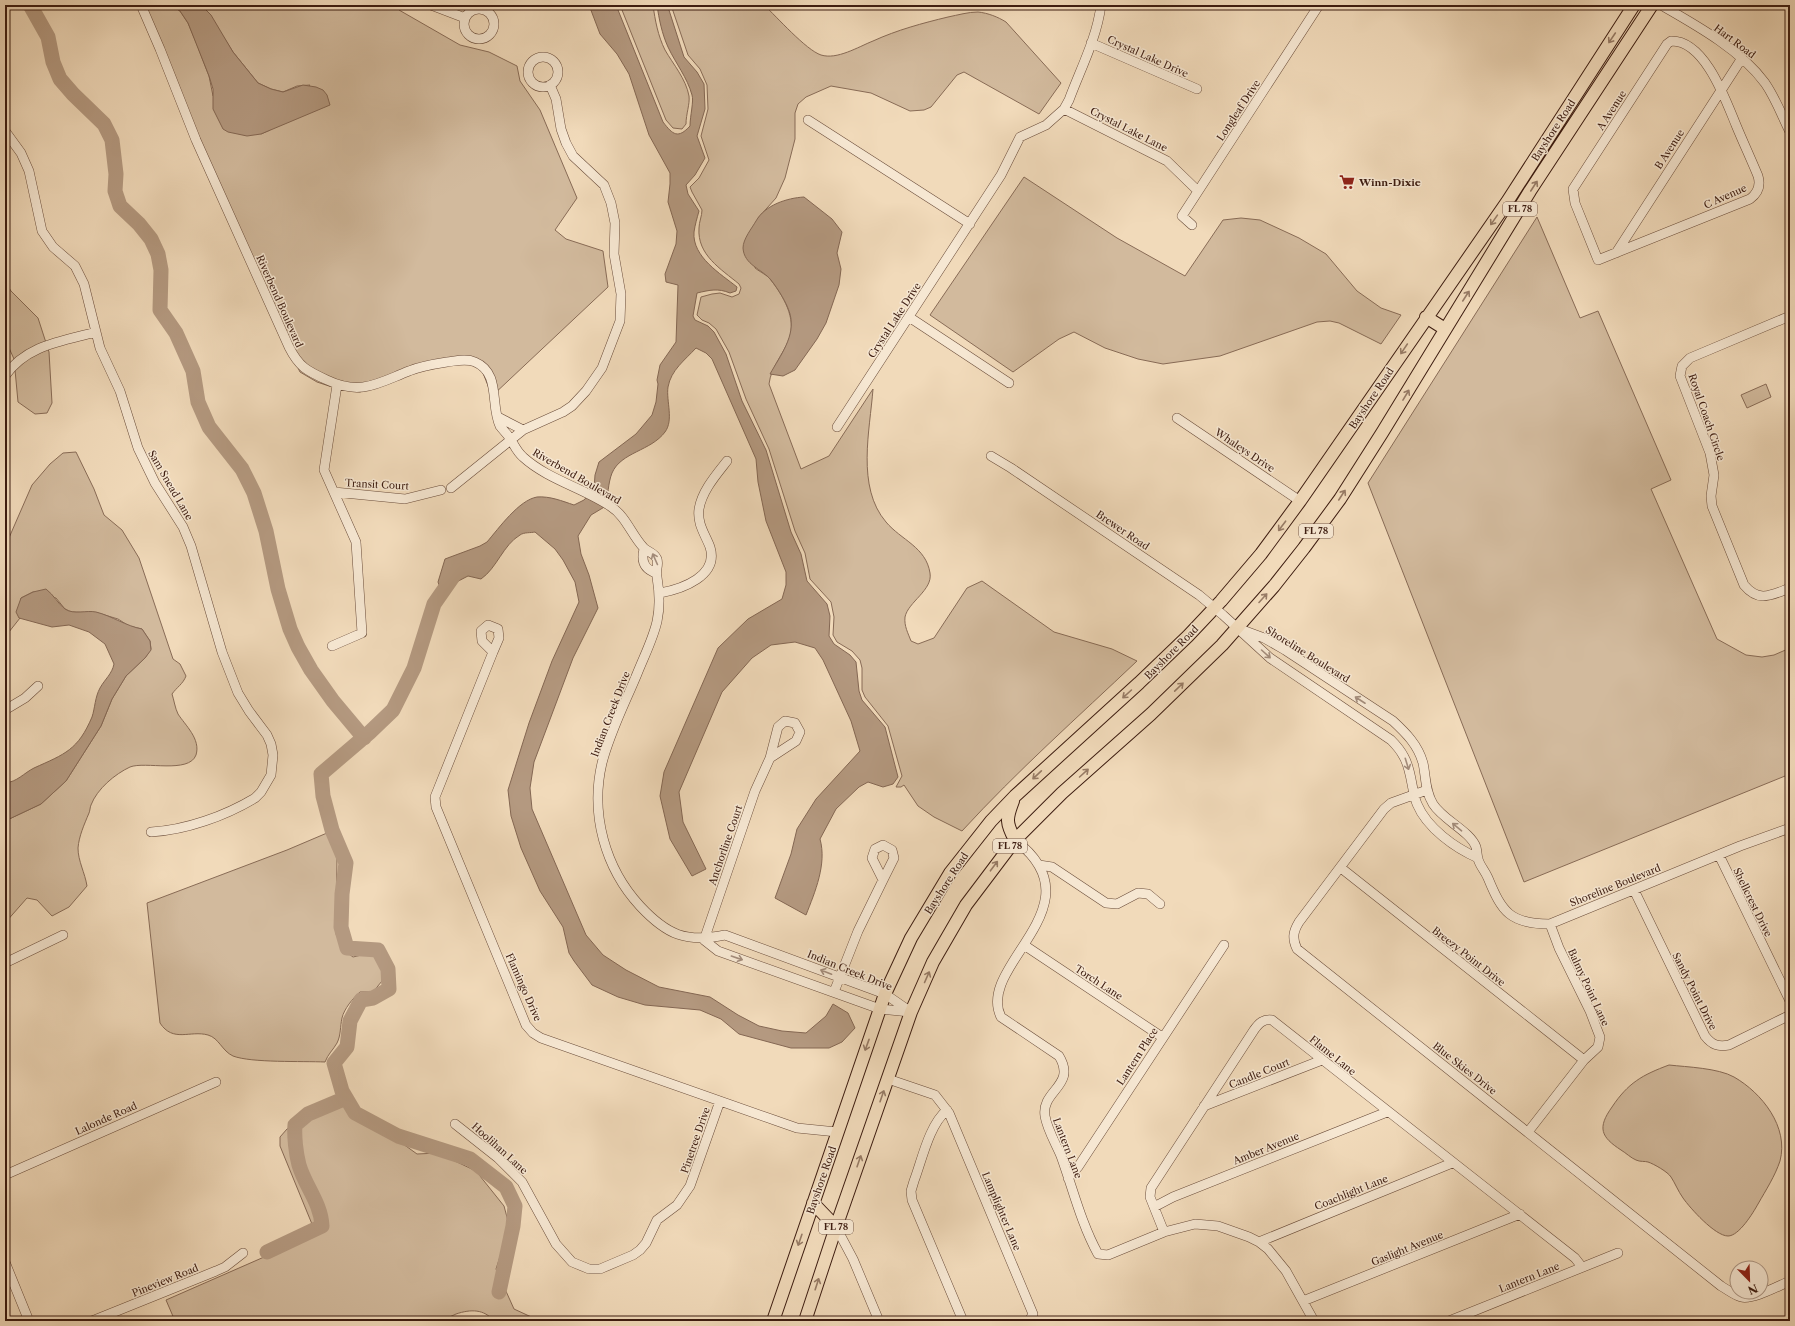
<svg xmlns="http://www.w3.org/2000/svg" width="1795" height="1326" font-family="'Libre Caslon Text',serif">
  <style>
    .green { fill: #d2ba9d; stroke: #886b56 }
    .water { fill: #b49980; stroke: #846753 }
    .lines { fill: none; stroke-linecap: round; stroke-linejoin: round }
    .river { stroke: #b49980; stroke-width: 15 }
    .minor-casing { stroke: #6a4c3a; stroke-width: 10 }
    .major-casing { stroke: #3d1c10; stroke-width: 14 }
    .minor { stroke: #f6e7d2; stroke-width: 9 }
    .major { stroke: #f1daba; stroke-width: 12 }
    .oneway { stroke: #977b65 }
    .oneway2 { stroke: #a38c7b }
    .labels { text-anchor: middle; stroke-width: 3; stroke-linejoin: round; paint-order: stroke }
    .shield { fill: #f6e7d2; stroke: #74594a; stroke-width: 1 }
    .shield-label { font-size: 9px; font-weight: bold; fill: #3d1c10 }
    .street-label { font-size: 10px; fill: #3d1c10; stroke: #f6e7d2 }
    .poi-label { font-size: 10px; font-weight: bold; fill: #3d1c10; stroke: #f6e7d2; text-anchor: start }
  </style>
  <rect width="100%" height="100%" fill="#f1daba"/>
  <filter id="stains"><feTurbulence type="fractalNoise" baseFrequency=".005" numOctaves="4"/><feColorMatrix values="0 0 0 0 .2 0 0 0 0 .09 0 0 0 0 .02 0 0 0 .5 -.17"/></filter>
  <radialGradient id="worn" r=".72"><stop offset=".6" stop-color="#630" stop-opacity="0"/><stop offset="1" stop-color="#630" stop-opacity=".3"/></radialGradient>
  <path class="green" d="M137,5H171L180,11L188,23L196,42L209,76L213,96L261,134L270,130L310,85L297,86L283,92L271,89L258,83L233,52L207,11L201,5H395L399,10L460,45L489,52L517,66L520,81L540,110L577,198L555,230L566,239L603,251L608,287L492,396L483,373L476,366L466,363L425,369L360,392L335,388L317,382L300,372L257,285Z
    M620,5H653C655,20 658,36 665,50C673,64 686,79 689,96C690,104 686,114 686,124L682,129L673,128L666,120Z
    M671,5H764C777,17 806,50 821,55C837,60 858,47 873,41C897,30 923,23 948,17C958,15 968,12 978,12C988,13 998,17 1006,22L1061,83L1039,114L964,72L957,75L931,107L924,110L910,111L871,93L831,86L806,97L798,104L795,113V139L785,178L776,198L758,218L755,268C760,272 767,275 770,279C783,295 797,319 789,339C783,355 771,367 769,384L801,469L829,456L873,389C870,430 856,487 886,522C901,540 926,547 930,573C933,590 908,602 905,617C904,626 908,633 911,641L918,644L934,638L967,588L982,581L1054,632L1112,649L1137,661C1078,717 1017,771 962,831L934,817L918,806L904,785L901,787H896L902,776L888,726L865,697L862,690V668L860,660L852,651L837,642L833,635L834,617L831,602L810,579L805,553L795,531L769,449L746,399L729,352L716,329L709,323L702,320L697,315L701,297L712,294L720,293L732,297L739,294L741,288L739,284C721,269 697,255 699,228C699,222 702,216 702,210L692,192L690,187L699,178L709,160L701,136L708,109L707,85L700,69L688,55Z
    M1024,177L1117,238L1185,276L1223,220L1241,218L1260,220L1299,238L1326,254L1357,291L1381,308L1401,315L1381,344L1339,323L1330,321L1317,322L1220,356L1163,364L1138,359L1105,348L1074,332L1059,339L1013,372L930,315Z
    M1537,217L1580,318L1598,311L1671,480L1651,489L1717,639L1746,655L1762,657L1774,655L1790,648V774L1524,882L1368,483Z
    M5,282L11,291L38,318L49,352L52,403L47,413L35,414L18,402L14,359L5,339Z
    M1766,384L1771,397L1747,408L1741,395Z
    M76,452L94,489L104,515L122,530L139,558L173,659L180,664L186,676C183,684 177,687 172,694C174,700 175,708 178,714C185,725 201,739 196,755C189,774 145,761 130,767C115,774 97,789 91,805C90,807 90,811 89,813C84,825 79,836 78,848C78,861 85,873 87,886L69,907L52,916L37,900L27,898L5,923V821L41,804L66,781L101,726L112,699L126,676L145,658L151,649L150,641L142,629L129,626L118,619L98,613L71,612L65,609L56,598L33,592L21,598L20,618L5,637V547L32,485L50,464L63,453Z
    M327,833L337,858L336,934L345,951L353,957L370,953L382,964V981L373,992H360C353,998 344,1009 342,1018C340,1027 341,1035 337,1043C333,1050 328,1054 325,1062C303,1061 251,1063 233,1056C222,1051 219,1038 208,1035C190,1030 173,1043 160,1023L147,903L287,850Z
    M1669,1065C1687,1067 1718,1068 1734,1077C1762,1093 1789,1127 1780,1161C1775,1176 1766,1190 1758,1204C1753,1213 1739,1236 1728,1236C1715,1236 1690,1208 1683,1198C1678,1191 1675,1183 1671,1177C1668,1172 1654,1164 1648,1162C1645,1161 1640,1162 1636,1160C1631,1158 1626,1153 1621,1150C1601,1137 1597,1128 1612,1107C1628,1083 1642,1075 1669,1065Z
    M345,1099L374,1123L417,1154L438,1153L476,1171L504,1206L508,1221V1232L496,1269L514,1309L540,1321H494C484,1309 471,1309 456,1314C452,1316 448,1317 446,1321H175L166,1300L312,1236L314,1229L280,1146V1137L287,1129Z"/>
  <path class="water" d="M171,5H201L211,15L233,52L258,83L271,89L283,92L303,85L316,87L323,90L327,95L330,105L261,134L247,136L228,132L223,129L213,109V89L209,76L188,23L180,11Z
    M589,5H616L663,122C673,135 678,139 690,126C690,116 694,101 692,95C687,77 676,64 668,47C662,34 659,19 657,5H665L668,7L684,57L697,72L704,84L705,109L697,136L705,158L695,175L686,185L688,194L699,211C697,218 695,225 694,232C692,257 721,274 737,287L736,291L730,293C718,288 710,290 697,293L693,316L695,320L708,326L714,332L726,354L742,401L766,450L791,532L801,554L807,581L827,604L830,616L829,636L834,644L850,655L856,662L859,691L862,700L885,727L898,777L893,784L883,787L868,782L859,787L836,809L820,839C827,864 815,892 806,915L775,898L791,854L797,829L816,799L860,751L851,721L823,660L815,648L795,642L771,645L752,658L722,692L679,792L683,822L706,869L692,876L670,839L660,796L664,772L718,648L748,619L782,599L786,585V572L766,521L758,482L756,459L712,359L706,353L696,348C685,360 671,370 668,387C666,401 674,420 665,432C651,451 621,452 612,473C608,483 608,496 606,506L591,515L578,536L581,554L589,575L598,608L573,658L534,762L530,788L532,809L586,935L603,955L626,970L659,987L710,997L738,1015L759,1026L782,1031L806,1033L826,1016L833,1004L848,1013L855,1028L842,1042L829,1048H791L739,1034L721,1019L700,1010L645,1005L618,997L592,985L574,961L569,953L563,927L540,891L521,848L511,816L508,790L529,723L552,661L579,602L575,582L563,560L555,549L535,532C531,533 524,532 520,535C503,545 497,568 481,579L468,576L441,590L438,582L445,559L480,546L487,542C499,528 519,500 537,497C550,496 562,501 574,505L584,500L594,489L595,475L599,462L636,434L652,415L656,402L658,384L657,380L660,365L676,342L678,285L666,282L665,274L676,244L677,231L668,202L670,184V173L649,135L629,74L617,54L600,34Z
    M804,197L832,219L842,232L837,253L841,269L839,285L826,323L817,339L795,370L783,376L770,374C780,356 796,336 790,314C787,303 778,289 771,280C762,269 744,265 743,248C743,239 752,228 756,221C765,205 787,198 804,197Z
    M46,589C54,595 58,604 65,609C74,615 86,610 96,612C112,616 126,626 142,629L150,641L151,650L145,658L126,676L112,699L101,726L66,781L41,804L5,821V783C17,782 24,773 34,768C65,754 78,750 92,717C95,708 95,697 100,688C105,679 112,674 114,664L105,644L89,632L69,625L52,627L19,618L16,612L21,598L33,592Z"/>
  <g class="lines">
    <path class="river" d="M30,5L48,37L53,62L60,79L73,94L104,124L112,140L116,174L115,191L120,206L139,224L151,239L158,254L161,270L160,310L176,333L193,371L198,402L209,427L242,469L254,493L266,531L278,589L290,629L298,647L311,670L333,701L364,738
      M457,571L434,604L414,668L393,710L369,733L321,774L323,796L332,830L346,863L342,894L341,927L347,948L378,950L388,969L389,989L373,998L361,1000L350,1021L347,1047L334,1063L342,1091L355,1113L398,1136L470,1159L506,1187L515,1206L513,1226L499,1292
      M267,1252L322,1226C321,1203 305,1186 299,1165C296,1154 294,1136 295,1125L308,1114L346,1098"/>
    <defs>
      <path id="minor" d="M141,5L160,49L196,140L289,347C299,367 307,371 327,380C361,396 378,383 409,371C421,366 434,364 447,362C456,361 466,358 475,362C501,373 490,405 500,426C503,430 507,434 509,437C514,444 516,451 523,457C547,479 583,488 610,506C626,516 631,534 643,547C647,552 654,552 657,559C659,566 655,571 657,577C664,620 653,635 637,674C625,703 610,732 602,763C590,814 605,868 640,906C667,935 686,943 725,935L885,994L911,1012
        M431,5L465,18
        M1661,5C1696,25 1741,50 1765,83C1776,99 1782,116 1790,132
        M464 24a15 15 0 1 1 30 0a15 15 0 1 1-30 0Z
        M1671,41C1705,40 1726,101 1736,125C1743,142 1751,159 1758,176C1761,186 1758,193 1750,199L1598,260L1575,203L1573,189L1667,44Z
        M1091,43L1197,89
        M528 72a15 15 0 1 1 30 0a15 15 0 1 1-30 0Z
        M1064,109L1167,161L1198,191
        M808,120L970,224
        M5,131L21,153L29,171L42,231L53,247L75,266L84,284L100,348L120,391L138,448L155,483L183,527L191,546L222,652L238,693L249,711L267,735L271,744L273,755L271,775L261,792L255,798C225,816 186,830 151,832
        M1192,225L1182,216L1319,5
        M1616,253L1742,58
        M1790,316L1690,358L1682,366L1680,376L1710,453L1714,475L1711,496L1712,506L1744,585C1759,603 1771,595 1790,588
        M909,317L1009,383
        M5,376C26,345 63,341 96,332
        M498,417L523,430
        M1177,418L1300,501
        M837,427L1001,175L1020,137L1046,125L1064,109L1069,100C1080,70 1097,38 1101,5
        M991,456L1011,468L1199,595L1223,615L1270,658L1391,740C1396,745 1401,751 1404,757C1412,771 1411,789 1417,804C1427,828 1455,848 1478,858
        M451,488L523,430L563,412L572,406L586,391L602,368L620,321L621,294L614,254L615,223L611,203L604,185L573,156L566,143L561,129L556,99L550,85
        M334,492L405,499L441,490
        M644,549C641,561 644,569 656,573
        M660,593C682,589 719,576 710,547C705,534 697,524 699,509C702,491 716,475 727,461
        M488,625L498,629L499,638L493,652L482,641L481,631Z
        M1237,628L1264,638L1285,650L1393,721C1406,733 1418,745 1423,763C1426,777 1425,791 1433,804C1443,820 1470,831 1476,847C1477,851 1477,855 1478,859C1480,866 1485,871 1488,878C1502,912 1510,924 1550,924L1740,846L1790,828
        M332,646L362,633L356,542L324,470L337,385
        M493,652L435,797L436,807L526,1025L533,1033L541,1038L777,1121L797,1128L837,1132
        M5,710L25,698L38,686
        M785,721L795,723L800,732L796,741L770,758L778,727Z
        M1427,790L1391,803L1384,809L1299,922C1293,932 1292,938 1297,949L1721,1286C1728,1290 1734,1295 1741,1297C1753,1300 1778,1286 1790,1281
        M1015,840C1102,906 975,965 1001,1017L1059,1056C1077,1086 1041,1090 1045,1116C1047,1129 1056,1144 1061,1156C1073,1189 1081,1223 1098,1254L1108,1255L1164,1232L1195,1224L1218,1226L1249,1237L1259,1242L1268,1249L1286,1271L1314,1321
        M883,845L892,850L894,858L883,880L872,858L875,849Z
        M1719,855L1790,1001
        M1039,865L1052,867L1106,903L1117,904L1138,893L1148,894L1160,904
        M1341,868L1584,1060
        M1634,890L1705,1036C1712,1045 1718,1047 1729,1045L1790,1015
        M704,940L718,951L880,1009L910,1012
        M704,940L755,791L770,758
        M1024,945L1162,1037
        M5,963L63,935
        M834,992L858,931L883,880
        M888,1079L935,1095L949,1113L1033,1314L1029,1321
        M1204,1106L1322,1060
        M947,1110C929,1125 922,1160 914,1181L911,1191L912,1200L963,1321
        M455,1124L498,1158L522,1182L556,1244L572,1262L589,1269H600L633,1255L640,1250L646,1243L657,1220L677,1205L690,1186L720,1101
        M1528,1132L1584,1060L1598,1047L1600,1037L1590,1011L1559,948L1550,924
        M5,1175L216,1082
        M1068,1178L1078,1167L1224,945
        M1154,1207L1173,1197L1387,1112
        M836,1227L853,1259L879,1321
        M1164,1232L1150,1197L1151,1188L1254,1030C1259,1023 1263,1019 1272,1020L1575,1258L1582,1267
        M1259,1242L1452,1163
        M5,1262L29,1321
        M1303,1301L1520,1214
        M92,1321L216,1271L225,1267L243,1253
        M1449,1321L1618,1253"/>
      <path id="major" d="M1426,317L1445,329
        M1013,801C1006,819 1006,823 1015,840
        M813,1203L836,1227
        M773,1321L885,994L911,938L950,873L991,821L1015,796L1139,683L1188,636L1221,601L1261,554L1300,501L1507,202L1634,5
        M805,1321L836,1227L911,1012L933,962L966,905L1015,840L1062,793L1151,714L1222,645L1274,586L1304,548L1340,499L1382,433L1530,191L1652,5"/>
    </defs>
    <use href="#minor" class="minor-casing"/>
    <use href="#major" class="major-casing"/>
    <use href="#minor" class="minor"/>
    <use href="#major" class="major"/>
  </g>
  <defs><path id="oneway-shaft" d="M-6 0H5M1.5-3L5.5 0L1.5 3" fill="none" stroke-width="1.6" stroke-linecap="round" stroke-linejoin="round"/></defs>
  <g class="oneway">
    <use href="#oneway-shaft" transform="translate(1612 38) rotate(124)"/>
    <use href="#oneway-shaft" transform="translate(1534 186) rotate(-57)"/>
    <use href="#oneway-shaft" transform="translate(1494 220) rotate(125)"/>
    <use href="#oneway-shaft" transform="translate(1466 296) rotate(-57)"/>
    <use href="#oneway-shaft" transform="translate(1404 349) rotate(124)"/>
    <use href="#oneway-shaft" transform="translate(1406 395) rotate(-59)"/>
    <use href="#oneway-shaft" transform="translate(1342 495) rotate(-57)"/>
    <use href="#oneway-shaft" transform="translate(1282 526) rotate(127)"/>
    <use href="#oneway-shaft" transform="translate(1263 598) rotate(-48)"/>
    <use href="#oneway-shaft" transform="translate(1179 687) rotate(-44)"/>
    <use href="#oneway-shaft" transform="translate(1127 694) rotate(138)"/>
    <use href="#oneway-shaft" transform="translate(1084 773) rotate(-42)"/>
    <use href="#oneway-shaft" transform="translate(1037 775) rotate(137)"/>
    <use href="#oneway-shaft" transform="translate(994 866) rotate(-53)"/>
    <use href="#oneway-shaft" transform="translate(927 977) rotate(-66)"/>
    <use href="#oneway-shaft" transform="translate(867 1045) rotate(110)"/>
    <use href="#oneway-shaft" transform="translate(882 1096) rotate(-71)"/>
    <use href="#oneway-shaft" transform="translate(859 1161) rotate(-71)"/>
    <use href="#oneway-shaft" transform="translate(800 1240) rotate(109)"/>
    <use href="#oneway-shaft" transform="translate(817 1284) rotate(-72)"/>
  </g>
  <g class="oneway2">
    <use href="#oneway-shaft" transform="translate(655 559) rotate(-114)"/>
    <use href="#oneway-shaft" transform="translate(1266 654) rotate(42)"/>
    <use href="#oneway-shaft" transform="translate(1360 700) rotate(-147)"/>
    <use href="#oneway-shaft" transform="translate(1407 764) rotate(73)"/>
    <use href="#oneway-shaft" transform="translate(1457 827) rotate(-140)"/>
    <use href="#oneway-shaft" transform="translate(737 958) rotate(19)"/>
    <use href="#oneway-shaft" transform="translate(826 972) rotate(-159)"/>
  </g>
  <defs>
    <symbol id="supermarket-bare" viewBox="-9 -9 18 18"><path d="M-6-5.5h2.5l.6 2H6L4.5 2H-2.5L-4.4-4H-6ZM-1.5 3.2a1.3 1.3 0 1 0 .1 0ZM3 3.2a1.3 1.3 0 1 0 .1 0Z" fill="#8f2418" stroke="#f6e7d2" stroke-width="2.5" paint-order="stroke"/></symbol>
  </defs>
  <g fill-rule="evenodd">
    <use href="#supermarket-bare" x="1336" y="171" width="22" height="22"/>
  </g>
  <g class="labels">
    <g class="shield">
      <rect x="1503" y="202" width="34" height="14" rx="3"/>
      <rect x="1299" y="524" width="34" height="14" rx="3"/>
      <rect x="993" y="839" width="34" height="14" rx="3"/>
      <rect x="819" y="1220" width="34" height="14" rx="3"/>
    </g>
    <g class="shield-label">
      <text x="1520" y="212">FL 78</text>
      <text x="1316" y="534">FL 78</text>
      <text x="1010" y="849">FL 78</text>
      <text x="836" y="1230">FL 78</text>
    </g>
    <g class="street-label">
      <text transform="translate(1735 41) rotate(37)" y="4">Hart Road</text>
      <text transform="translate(1148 56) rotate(24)" y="4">Crystal Lake Drive</text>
      <text transform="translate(1238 110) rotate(-57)" y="4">Longleaf Drive</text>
      <text transform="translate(1611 110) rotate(-57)" y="4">A Avenue</text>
      <text transform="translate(1129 129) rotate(27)" y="4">Crystal Lake Lane</text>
      <text transform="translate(1553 130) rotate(-57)" y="4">Bayshore Road</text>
      <text transform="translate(1669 149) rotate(-57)" y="4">B Avenue</text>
      <text transform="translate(1725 196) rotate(-24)" y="4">C Avenue</text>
      <text transform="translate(280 301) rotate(66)" y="4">Riverbend Boulevard</text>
      <text transform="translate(894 320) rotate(-57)" y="4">Crystal Lake Drive</text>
      <text transform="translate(1371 398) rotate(-56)" y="4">Bayshore Road</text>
      <text transform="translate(1707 417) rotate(71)" y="4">Royal Coach Circle</text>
      <text transform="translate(1245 450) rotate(34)" y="4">Whaleys Drive</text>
      <text transform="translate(577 476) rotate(30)" y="4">Riverbend Boulevard</text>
      <text transform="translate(377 484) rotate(3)" y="4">Transit Court</text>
      <text transform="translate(171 485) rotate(60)" y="4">Sam Snead Lane</text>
      <text transform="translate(1123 530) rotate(34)" y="4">Brewer Road</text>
      <text transform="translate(1171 652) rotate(-45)" y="4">Bayshore Road</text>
      <text transform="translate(1308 654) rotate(32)" y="4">Shoreline Boulevard</text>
      <text transform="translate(610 714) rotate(-69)" y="4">Indian Creek Drive</text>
      <text transform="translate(725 845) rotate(-71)" y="4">Anchorline Court</text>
      <text transform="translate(946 883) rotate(-57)" y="4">Bayshore Road</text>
      <text transform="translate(1615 885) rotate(-22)" y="4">Shoreline Boulevard</text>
      <text transform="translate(1753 902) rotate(64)" y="4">Shellcrest Drive</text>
      <text transform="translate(1469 956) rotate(38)" y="4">Breezy Point Drive</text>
      <text transform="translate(850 970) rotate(22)" y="4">Indian Creek Drive</text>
      <text transform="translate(1099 982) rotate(33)" y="4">Torch Lane</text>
      <text transform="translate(524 987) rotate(66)" y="4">Flamingo Drive</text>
      <text transform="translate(1589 987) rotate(65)" y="4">Balmy Point Lane</text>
      <text transform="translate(1695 991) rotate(63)" y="4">Sandy Point Drive</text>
      <text transform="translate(1333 1055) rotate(39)" y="4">Flame Lane</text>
      <text transform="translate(1137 1056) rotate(-57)" y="4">Lantern Place</text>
      <text transform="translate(1465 1068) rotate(38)" y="4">Blue Skies Drive</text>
      <text transform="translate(1259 1073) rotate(-22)" y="4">Candle Court</text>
      <text transform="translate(106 1118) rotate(-24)" y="4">Lalonde Road</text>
      <text transform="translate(695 1140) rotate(-71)" y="4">Pinetree Drive</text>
      <text transform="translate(500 1148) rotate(42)" y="4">Hoolihan Lane</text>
      <text transform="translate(1068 1148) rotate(69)" y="4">Lantern Lane</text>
      <text transform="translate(1266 1148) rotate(-22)" y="4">Amber Avenue</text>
      <text transform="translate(821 1180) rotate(-71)" y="4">Bayshore Road</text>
      <text transform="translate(1351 1192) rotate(-22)" y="4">Coachlight Lane</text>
      <text transform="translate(1002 1211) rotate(67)" y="4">Lamplighter Lane</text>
      <text transform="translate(1407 1248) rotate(-22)" y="4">Gaslight Avenue</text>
      <text transform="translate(1529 1277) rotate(-22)" y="4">Lantern Lane</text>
      <text transform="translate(165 1280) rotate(-22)" y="4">Pineview Road</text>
    </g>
    <g class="poi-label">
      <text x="1359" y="186">Winn-Dixie</text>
    </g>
  </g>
  <rect width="1795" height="1326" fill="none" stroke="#f1daba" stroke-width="20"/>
  <rect x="6" y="6" width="1783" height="1314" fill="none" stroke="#3d1c10" stroke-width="2"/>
  <rect x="10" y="10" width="1775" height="1306" fill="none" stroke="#3d1c10"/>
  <g transform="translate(1749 1280) rotate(157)"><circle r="19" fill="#f6e7d2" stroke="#ac9684"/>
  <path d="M0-3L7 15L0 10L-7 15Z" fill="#8f2418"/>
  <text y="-6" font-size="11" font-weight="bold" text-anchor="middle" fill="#3d1c10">N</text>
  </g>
  <rect width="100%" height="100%" filter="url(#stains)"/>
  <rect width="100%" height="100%" fill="url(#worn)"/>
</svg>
